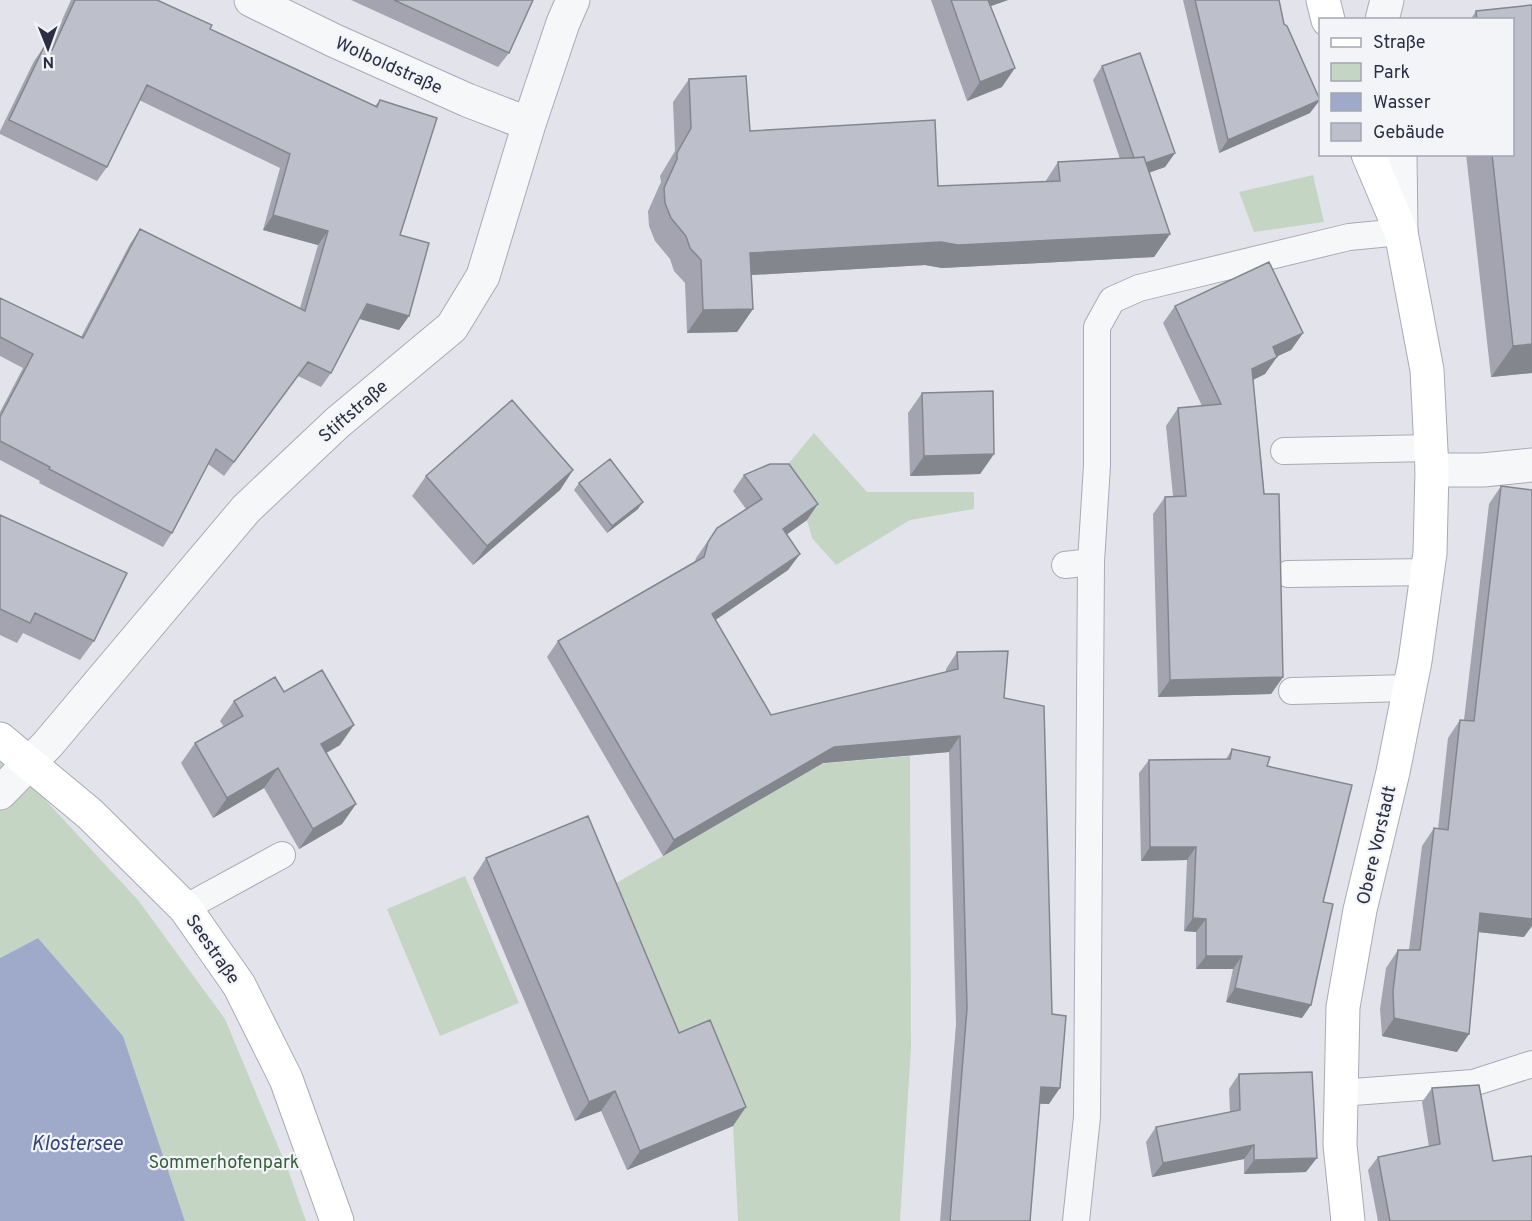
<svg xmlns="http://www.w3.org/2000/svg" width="1532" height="1221" font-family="Overpass,sans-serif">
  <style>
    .green { fill: #c5d5c4 }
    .water { fill: #9faacb }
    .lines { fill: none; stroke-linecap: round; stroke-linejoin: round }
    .lane-casing { stroke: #a8aab6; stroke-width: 28 }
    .street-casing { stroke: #a8aab6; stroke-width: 35 }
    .secondary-casing { stroke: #a8aab6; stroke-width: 35 }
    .lane { stroke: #f6f7f9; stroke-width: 26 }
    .street { stroke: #f6f7f9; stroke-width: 33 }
    .secondary { stroke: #fff; stroke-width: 33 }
    .wall { fill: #a3a4af }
    .shaded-wall { fill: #84868e }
    .building { fill: #bdbfcb; stroke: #84868e; stroke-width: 1.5 }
    .labels { text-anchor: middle; stroke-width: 4.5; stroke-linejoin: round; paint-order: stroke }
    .street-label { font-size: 18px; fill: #2b2e44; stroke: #f3f4f8 }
    .park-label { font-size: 18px; fill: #38603a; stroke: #f3f4f8 }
    .water-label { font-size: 20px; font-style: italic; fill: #344378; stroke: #f3f4f8 }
  </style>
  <rect width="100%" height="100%" fill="#e3e4eb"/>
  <path class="green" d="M1313,175L1324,222L1254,232L1239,192Z
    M814,433L867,492H974V509L910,520L836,565L812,538L807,520L779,475Z
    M910,756L911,1048L900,1221H738L733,1126L697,1040L665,1053L599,893L663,856L781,767Z
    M0,758L24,777L138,900L225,1019L288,1170L306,1221H185L123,1036L38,938L0,958Z
    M465,876L519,1003L440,1036L387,909Z"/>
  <path class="water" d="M38,938L123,1036L185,1221H0V958Z"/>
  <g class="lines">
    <defs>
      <path id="lane" d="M1284,451L1431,448
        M1065,565L1091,562
        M1288,574L1427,572
        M1292,691L1409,688
        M185,908L282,855
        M1340,1093L1473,1083L1532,1064
        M1076,1221L1087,1117L1091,562L1097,465V327L1112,300L1139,288L1349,237L1401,232"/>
      <path id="street" d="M251,0L335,41L467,100L529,124
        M1382,20L1387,0
        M1400,154L1401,232
        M1432,470H1483L1532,465
        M0,793L48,744L246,509L337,423L452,327L483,276L529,124L563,23L573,0"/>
      <path id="secondary" d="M1323,0L1328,20
        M0,739L90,814L185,908L239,985L286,1079L337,1221
        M1348,1221L1340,1145L1343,1007L1360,910L1393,772L1415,661L1430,553L1432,470L1427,370L1401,232L1368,154"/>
    </defs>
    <use href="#lane" class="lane-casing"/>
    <use href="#street" class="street-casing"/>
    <use href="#secondary" class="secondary-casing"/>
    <use href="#lane" class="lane"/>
    <use href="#street" class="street"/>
    <use href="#secondary" class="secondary"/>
  </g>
  <path class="wall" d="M71,0H157L210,29L375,106L380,100L400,235L409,316L399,330L359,319L331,373L321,387L298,376L224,476L208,464L172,533L163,547L39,483L40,481L0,460V412L23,368L0,356V298L81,337L130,244L140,229L300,308L318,245L263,230L280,168L139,100L107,167L97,181L0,134V131L34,61L44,47L49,49Z
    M351,0H533L509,53L498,67Z
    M931,0H1008L990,6L1002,87L967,101Z
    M1183,0H1279L1284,24L1310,113L1219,153Z
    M1532,5V373L1491,377L1466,154H1512V20H1470L1476,11Z
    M1102,66L1175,153L1165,167L1149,173L1170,234L1154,257L942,268L925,265L752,275L753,309L737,332L687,333L685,283L674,271L670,259L655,241L649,226L648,211L661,182L660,176L675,151L673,102L689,79L750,131L938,186L1045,182L1058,162L1120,159L1093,80Z
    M1175,306L1303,333L1291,350L1277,356L1265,374L1253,380L1283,677L1271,694L1158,697L1153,514L1165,497L1173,496L1166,426L1178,408L1202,406L1163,323Z
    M922,393L994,454L980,474L910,476L908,413Z
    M573,470L560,490L473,565L412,496L426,476Z
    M744,475L807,520L787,534L800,554L788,570L715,620L771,715L946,672V669L957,652L1004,698L1049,1104H1040L1030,1221H940L956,1024L949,752L823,763L663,856L547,657L558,641L695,561L696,558L717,528L746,509L733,491Z
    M579,483L638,509L607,533L574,490Z
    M1501,486L1524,937L1478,932L1457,1052L1382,1036L1380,1009L1386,968L1398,950H1409L1422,846L1434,828L1438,829L1448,738L1460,720H1464L1489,504Z
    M0,515L94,641L80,660L23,633L17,643L0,635Z
    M284,692L340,745L326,753L356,804L342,824L299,849L264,788L213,818L181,763L195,743L224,727L220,721L234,701Z
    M1232,749L1267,766L1323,902L1302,1018L1226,1002L1233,969H1196V932L1184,931L1187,860L1141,861L1139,773L1149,760L1226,759Z
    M486,858L679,1033L733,1126L627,1170L601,1111L575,1121L473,878Z
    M1239,1074L1306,1172L1244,1174V1159L1152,1177L1146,1142L1156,1127L1230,1112L1229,1089Z
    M1432,1088L1493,1161L1532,1221H1378L1368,1170L1378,1157L1429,1147L1422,1102Z"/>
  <path class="shaded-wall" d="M981,0H1008L972,13Z
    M1015,68L1002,87L967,101L980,82Z
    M1320,100L1310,113L1219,153L1228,140Z
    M1175,153L1165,167L1127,180L1137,166Z
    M273,215L328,231L318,245L263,230Z
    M1170,234L1154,257L942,268L925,265L734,276L750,253L941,242Z
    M367,304L409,316L399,330L357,318Z
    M753,309L737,332L687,333L703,310Z
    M1303,333L1291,350L1261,364L1273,347Z
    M1532,344V373L1491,377L1513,346Z
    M1277,357L1265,374L1240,386L1252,369Z
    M994,454L980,474L910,476L924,456Z
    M573,470L560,490L473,565L487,546Z
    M643,502L638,509L607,533L612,526Z
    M818,504L807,520L772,545L783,529Z
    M800,554L788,570L701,630L712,614Z
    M1283,677L1271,694L1158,697L1170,680Z
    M354,725L340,745L307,764L321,744Z
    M960,736L949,752L823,763L663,856L674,840L834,747Z
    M278,768L264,788L213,818L227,798Z
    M356,804L342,824L299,849L313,829Z
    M1150,847H1196L1187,860L1141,861Z
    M1480,913L1532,919V926L1524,937L1468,931Z
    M1193,918L1206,919L1196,932L1184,931Z
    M1206,956H1242L1233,969H1196Z
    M1235,988L1311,1005L1302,1018L1226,1002Z
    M1394,1018L1469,1034L1457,1052L1382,1036Z
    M1041,1087L1060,1088L1049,1104L1030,1103Z
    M615,1091L601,1111L575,1121L589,1102Z
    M746,1107L733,1126L627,1170L640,1151Z
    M1254,1145L1244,1159L1152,1177L1163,1163Z
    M1317,1158L1306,1172L1244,1174L1254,1160Z"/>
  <path class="building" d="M75,0H157L212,25L210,29L377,107L380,100L437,118L400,235L429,243L409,316L367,304L331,373L308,362L234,462L216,449L172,533L49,469L50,467L0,441V417L33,354L0,337V298L83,338L140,229L305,311L328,231L273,215L290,154L147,85L107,167L9,120L44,47L52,50Z
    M394,0H533L509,53Z
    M951,0H988L1015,68L980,82Z
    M1195,0H1279L1284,24L1287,26L1320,100L1228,140Z
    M1532,5V344L1513,346L1492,154H1512V20H1477L1476,11Z
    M1140,53L1175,153L1146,163L1144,157L1134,158L1102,66Z
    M746,76L750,131L935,120L938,186L1060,181L1058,162L1144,157L1170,234L958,245L941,242L750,253L753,309L703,310L701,260L690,248L686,236L671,218L665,203L664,188L677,159V153L691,128L689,79Z
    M1269,262L1303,333L1273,347L1277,357L1252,369L1264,494H1279L1283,677L1170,680L1165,497L1186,496L1178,408L1221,404L1175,306Z
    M993,391L994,454L924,456L922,393Z
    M512,400L573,470L487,546L426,476Z
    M610,459L643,502L612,526L579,483Z
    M770,464H789L818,504L783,529L800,554L712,614L771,715L958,669L957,652L1008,651L1004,698L1044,706L1052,1014L1066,1016L1060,1088L1041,1087L1030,1221H950L967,1008L960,736L834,747L674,840L558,641L704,557L708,542L717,528L762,499L744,475Z
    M1501,486L1532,490V919L1480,913L1469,1034L1394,1018L1393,991L1398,950H1420L1434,828L1448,830L1460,720L1474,721Z
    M0,515L127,573L94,641L35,613L30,623L0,609Z
    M322,670L354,725L321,744L356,804L313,829L278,768L227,798L195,743L243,716L234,701L275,677L284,692Z
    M1232,749L1270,757L1267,766L1352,785L1323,902L1333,904L1311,1005L1235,988L1242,956H1206V919L1193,918L1196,847H1150L1149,760L1230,759Z
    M588,816L679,1033L710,1020L746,1107L640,1151L615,1091L589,1102L486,858Z
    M1312,1072L1317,1158L1254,1160V1145L1163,1163L1156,1127L1240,1110L1239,1074Z
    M1479,1085L1493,1161L1532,1156V1221H1390L1378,1157L1440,1144L1432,1088Z"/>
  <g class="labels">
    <g class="street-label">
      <text transform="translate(389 65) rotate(24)" y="6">Wolboldstraße</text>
      <text transform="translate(353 411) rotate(-41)" y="6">Stiftstraße</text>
      <text transform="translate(1376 845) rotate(-77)" y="6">Obere Vorstadt</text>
      <text transform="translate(213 949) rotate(55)" y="6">Seestraße</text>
    </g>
    <g class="park-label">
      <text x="224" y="1168">Sommerhofenpark</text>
    </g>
    <g class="water-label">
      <text x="77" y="1150">Klostersee</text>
    </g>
  </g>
  <rect x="1319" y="18" width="195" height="138" fill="#f3f4f8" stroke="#a3a5b0" stroke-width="1.5"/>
  <rect x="1331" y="38" width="30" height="9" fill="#ffffff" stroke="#a3a5b0" stroke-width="1.5"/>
  <text x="1373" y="48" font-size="18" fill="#2b2e44">Straße</text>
  <rect x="1331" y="63" width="30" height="18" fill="#c5d5c4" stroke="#a3a5b0" stroke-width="1.5"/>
  <text x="1373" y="78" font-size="18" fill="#2b2e44">Park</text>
  <rect x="1331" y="93" width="30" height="18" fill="#9faacb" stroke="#a3a5b0" stroke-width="1.5"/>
  <text x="1373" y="108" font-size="18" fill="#2b2e44">Wasser</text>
  <rect x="1331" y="123" width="30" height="18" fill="#bdbfcb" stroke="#a3a5b0" stroke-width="1.5"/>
  <text x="1373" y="138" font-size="18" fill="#2b2e44">Gebäude</text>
  <g transform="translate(48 48) rotate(179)" stroke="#f3f4f8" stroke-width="4.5" paint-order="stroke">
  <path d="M0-4.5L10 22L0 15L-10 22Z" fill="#2b2e44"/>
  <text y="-9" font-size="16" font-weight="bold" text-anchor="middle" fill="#2b2e44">N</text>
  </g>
</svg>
